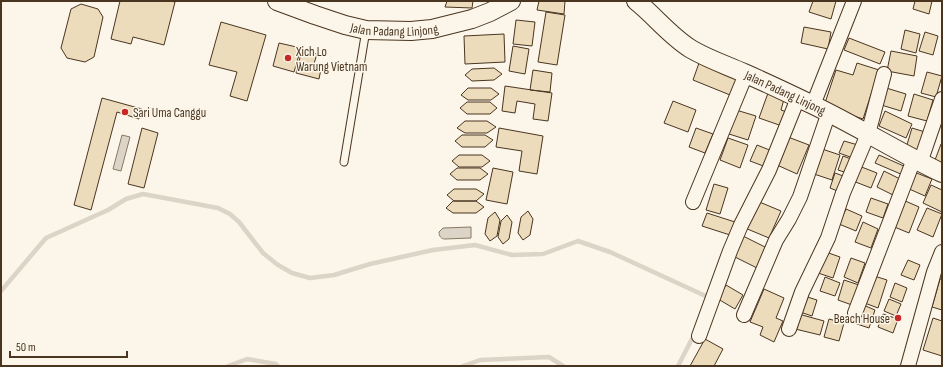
<svg xmlns="http://www.w3.org/2000/svg" width="943" height="367" font-family="'Sofia Sans Condensed',sans-serif">
  <style>
    .water { fill: #dcd4c6; stroke: #887966 }
    .lines { fill: none; stroke-linecap: round; stroke-linejoin: round }
    .stream { stroke: #dcd4c6; stroke-width: 4.5 }
    .building { fill: #ecdcbc; stroke: #4a3520 }
    .service-casing { stroke: #4a3520; stroke-width: 9 }
    .minor-casing { stroke: #4a3520; stroke-width: 16 }
    .tertiary-casing { stroke: #4a3520; stroke-width: 20 }
    .service { stroke: #fbf6e9; stroke-width: 7 }
    .minor { stroke: #fbf6e9; stroke-width: 14 }
    .tertiary { stroke: #fbf6e9; stroke-width: 18 }
    .poi-dot { fill: #c62828; stroke: #fbf6e9; stroke-width: 1.5 }
    .labels { text-anchor: middle; stroke-width: 3; stroke-linejoin: round; paint-order: stroke }
    .street-label { font-size: 13px; fill: #4a3520; stroke: #fbf6e9 }
    .poi-label { font-size: 13px; fill: #4a3520; stroke: #fbf6e9; text-anchor: start }
  </style>
  <rect width="100%" height="100%" fill="#fbf6e9"/>
  <path class="water" d="M122,135L130,137L121,171L113,169Z
    M471,227V238L445,239C441,239 439,236 439,232L443,228Z"/>
  <g class="lines">
    <path class="stream" d="M1,291L46,238L108,210L126,199L143,194L218,208L230,214L239,222L263,253L278,265L292,273L310,278L334,275L370,264L433,250L475,245L512,255L543,254L578,241L610,252L710,298
      M228,366L247,359L276,364L278,366
      M463,366L480,360L549,357L563,366
      M678,366L695,333"/>
  </g>
  <path class="building" d="M120,1H171L175,2L164,45L133,37L131,44L111,39Z
    M447,1H473L472,8L445,7Z
    M539,1H565L564,14L537,10Z
    M813,1H836L831,19L809,12Z
    M915,1H932L929,14L913,9Z
    M81,4L98,9L103,17L94,57L85,62L67,58L61,48L71,9Z
    M546,12L565,15L557,65L538,62Z
    M516,20L535,22L532,46L513,44Z
    M221,22L266,35L247,101L230,96L237,72L209,65Z
    M804,27L831,32L828,49L801,43Z
    M905,30L920,34L916,53L901,49Z
    M925,32L938,36L933,55L919,51Z
    M504,34L505,62L465,64L464,36Z
    M849,38L885,52L880,64L844,50Z
    M279,43L301,48L294,72L273,66Z
    M513,46L529,49L525,74L509,71Z
    M302,50L317,54L313,67L321,69L319,79L296,73Z
    M891,51L917,56L914,76L887,71Z
    M699,63L737,78L730,95L693,80Z
    M857,63L879,70L863,119L824,106L836,70L853,75Z
    M494,68L502,74L494,80L472,81L465,75L472,69Z
    M533,70L552,73L550,92L530,90Z
    M927,72L942,76L936,97L921,93Z
    M505,86L552,93L548,121L533,119L535,104L517,101L515,113L502,111Z
    M883,87L906,94L901,111L878,104Z
    M468,88H491L499,94L491,100H468L461,95Z
    M768,93L784,99L781,110L787,112L782,126L759,118Z
    M914,94L933,100L927,121L908,116Z
    M102,98L142,109L139,119L117,112L91,210L74,205Z
    M673,101L696,110L688,132L664,123Z
    M467,102H490L497,108L490,114H467L460,108Z
    M736,110L756,116L748,140L729,134Z
    M885,111L912,124L906,138L879,126Z
    M465,121H487L496,127L487,133H465L457,128Z
    M142,128L158,133L144,188L128,184Z
    M499,128L543,136L537,174L519,171L522,151L496,147Z
    M696,128L713,134L705,153L689,147Z
    M912,128L925,132L919,153L906,148Z
    M462,135H485L493,140L485,147H462L455,141Z
    M788,137L809,145L797,174L777,165Z
    M728,138L748,145L740,168L720,160Z
    M844,141L858,145L853,158L839,153Z
    M941,144L942,145V163L935,160Z
    M757,145L772,151L766,167L750,161Z
    M822,149L840,155L832,180L814,174Z
    M459,155H482L490,161L482,167H459L452,161Z
    M879,155L906,167L903,175L875,163Z
    M843,156L851,159L847,173L838,170Z
    M859,166L877,173L871,188L853,181Z
    M457,168H480L488,174L480,180H457L450,174Z
    M493,168L513,172L507,204L486,200Z
    M884,171L902,180L895,196L877,187Z
    M914,172L932,179L925,196L907,188Z
    M835,173L846,177L840,192L830,188Z
    M714,184L728,188L720,214L706,210Z
    M931,185L942,190V212L923,203Z
    M454,189H476L484,194L476,201H454L447,195Z
    M871,198L888,204L883,218L866,212Z
    M903,200L919,207L909,233L892,226Z
    M453,201H476L484,207L476,213H453L446,208Z
    M757,201L781,211L769,238L745,228Z
    M927,208L942,214L933,237L917,230Z
    M846,209L862,216L856,231L839,224Z
    M528,211L533,219L530,235L523,240L518,233L521,217Z
    M495,212L500,220L497,236L490,241L485,234L488,218Z
    M707,213L735,222L730,235L702,226Z
    M507,215L512,222L509,239L503,244L498,237L501,221Z
    M863,222L878,229L871,248L855,242Z
    M743,236L767,248L757,268L733,256Z
    M823,251L840,257L833,278L815,272Z
    M851,258L865,263L858,283L844,277Z
    M908,260L920,265L914,280L901,275Z
    M871,275L887,280L878,308L862,302Z
    M825,277L840,283L835,296L820,291Z
    M940,279H942V310L932,307Z
    M844,280L859,285L852,305L838,300Z
    M895,283L907,288L902,302L890,297Z
    M726,285L743,295L735,309L718,299Z
    M764,289L784,298L776,318L783,321L774,342L760,335L763,327L750,322Z
    M801,295L817,300L812,316L797,311Z
    M889,299L901,304L896,316L884,311Z
    M861,304L875,310L869,328L854,323Z
    M795,313L824,321L820,335L791,328Z
    M883,314L898,319L893,333L878,327Z
    M933,318L942,321V356L923,350Z
    M829,319L844,323L839,341L824,337Z
    M705,339L723,349L714,366H690Z"/>
  <g class="lines">
    <defs>
      <path id="service" d="M344,162L366,30"/>
      <path id="minor" d="M813,105L854,1
        M920,163L942,99
        M693,202L746,74
        M855,313L914,159
        M744,315L776,240L789,219L800,197L829,112
        M789,329L802,292L828,238L843,193L868,134L884,74
        M699,336L730,251L741,225L769,170L798,98
        M908,366L934,272L942,252"/>
      <g id="tertiary">
        <path id="s1" d="M277,1L315,15L345,25L366,30L411,31L432,29L472,19L490,12L511,1"/>
        <path id="s2" d="M636,1C655,16 670,36 691,49C708,59 726,65 744,73C767,83 790,94 813,105C857,126 898,152 942,173"/>
      </g>
    </defs>
    <use href="#service" class="service-casing"/>
    <use href="#minor" class="minor-casing"/>
    <use href="#tertiary" class="tertiary-casing"/>
    <use href="#service" class="service"/>
    <use href="#minor" class="minor"/>
    <use href="#tertiary" class="tertiary"/>
  </g>
  <g class="poi-dot">
    <circle cx="288" cy="58" r="4"/>
    <circle cx="125" cy="112" r="4"/>
    <circle cx="898" cy="318" r="4"/>
  </g>
  <g class="labels">
    <g class="street-label">
      <text dy="5" stroke="none"><textPath href="#s1" startOffset="122">Jalan Padang Linjong</textPath></text>
      <text dy="5" stroke="none"><textPath href="#s2" startOffset="177">Jalan Padang Linjong</textPath></text>
    </g>
    <g class="poi-label">
      <text x="296" y="56">Xich Lo<tspan x="296" dy="15">Warung Vietnam</tspan></text>
      <text x="133" y="117">Sari Uma Canggu</text>
      <text x="890" y="323" text-anchor="end">Beach House</text>
    </g>
  </g>
  <rect width="943" height="367" fill="none" stroke="#4a3520" stroke-width="4"/>
  <path d="M10 351v6h117v-6" fill="none" stroke="#4a3520" stroke-width="2"/>
  <text x="16" y="351" font-size="12" fill="#4a3520" stroke="#fbf6e9" stroke-width="3" paint-order="stroke">50 m</text>
</svg>
